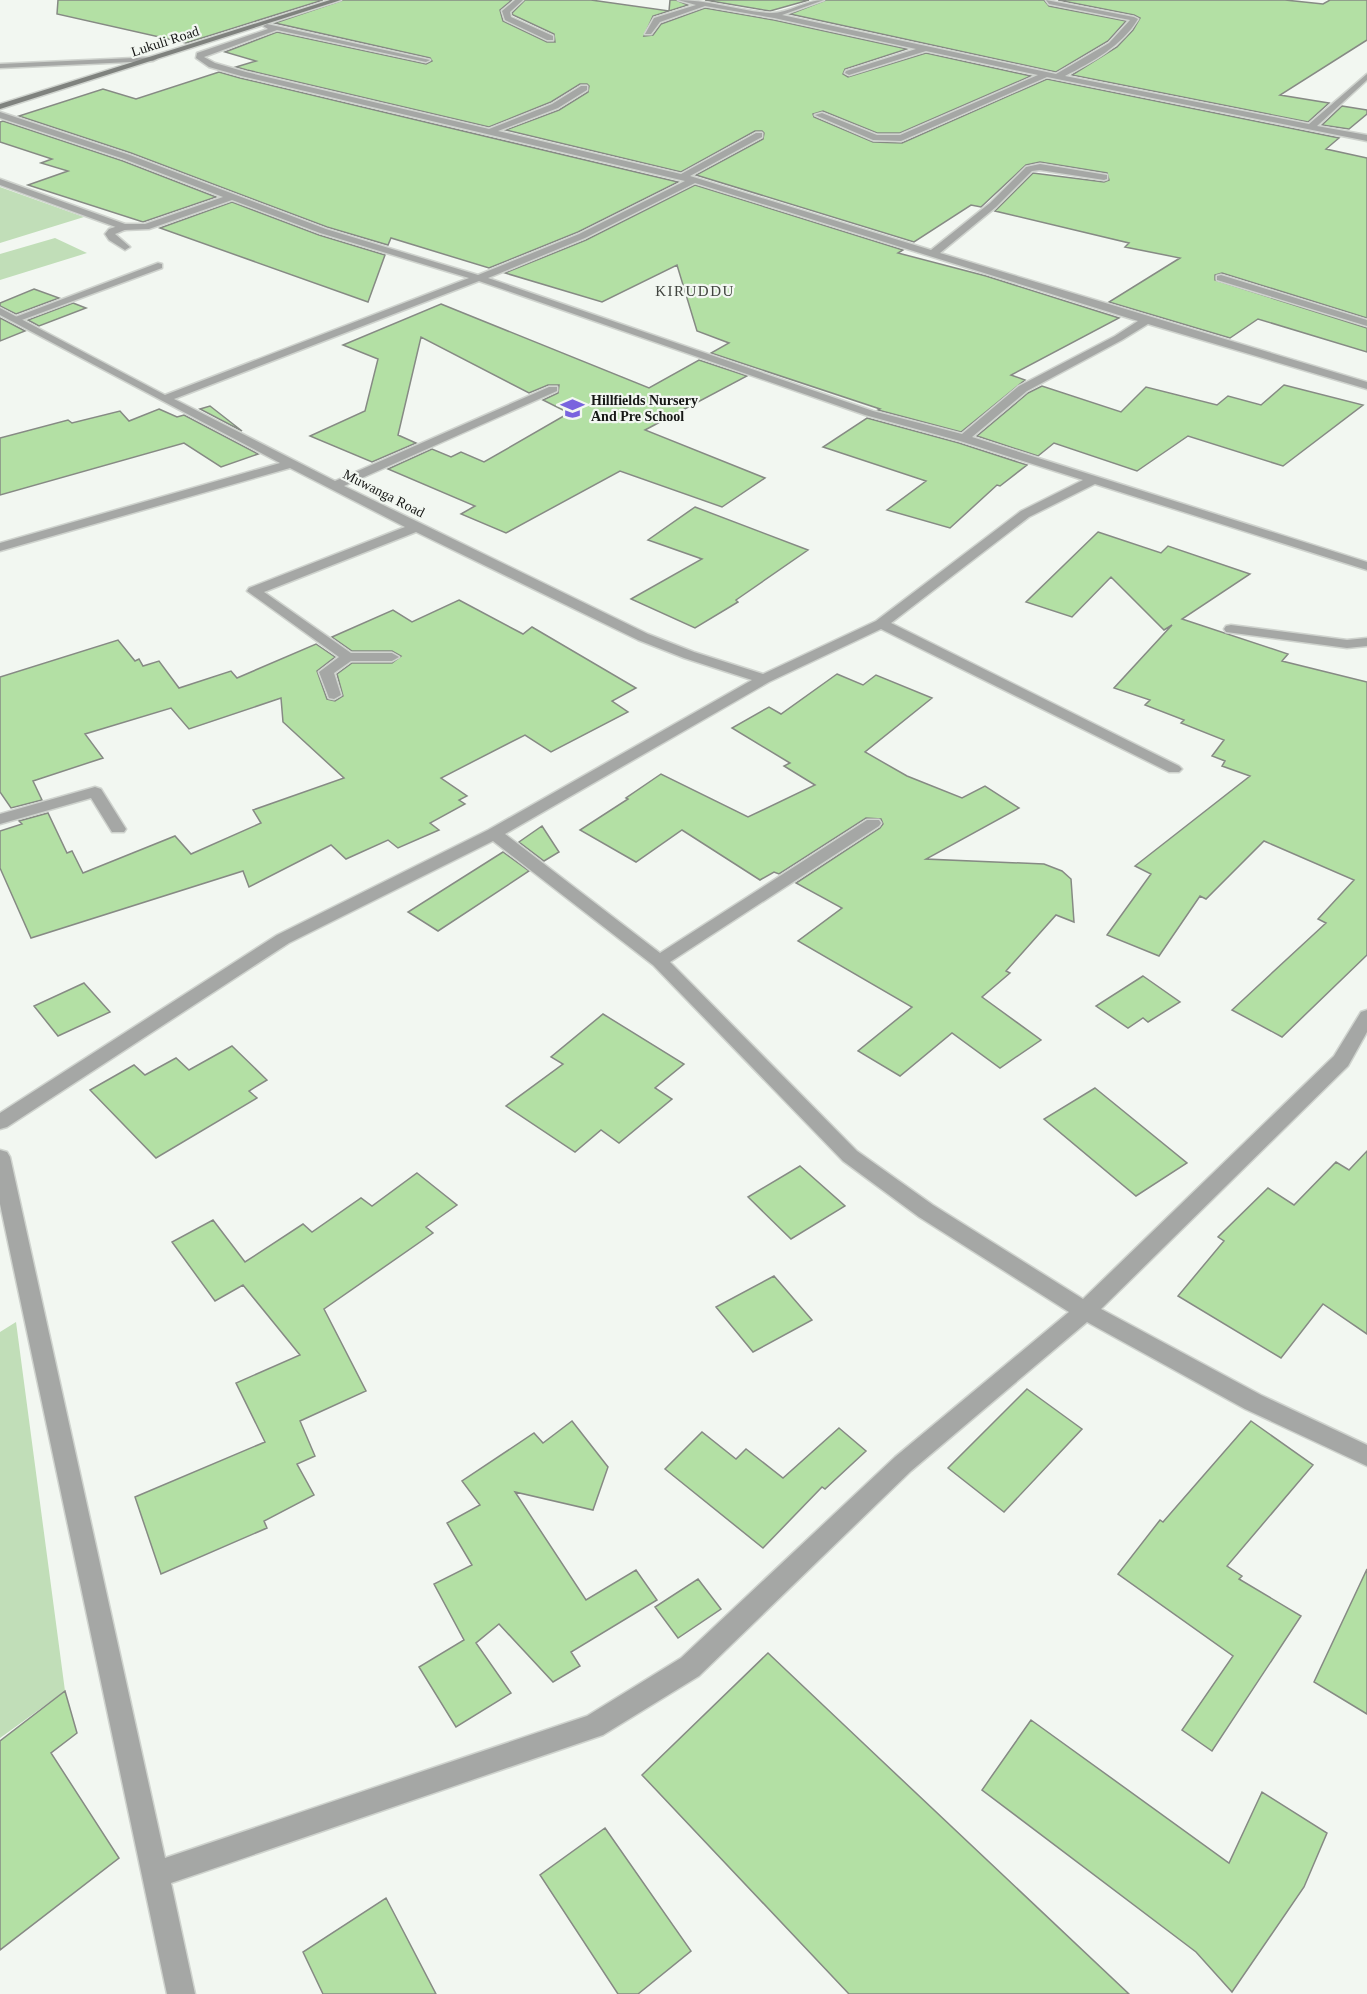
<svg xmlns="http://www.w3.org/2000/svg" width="1367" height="1994" font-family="Georgia,serif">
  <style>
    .green { fill: #c1deb8 }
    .building { fill: #b3e0a4; stroke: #868a84; stroke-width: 1.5 }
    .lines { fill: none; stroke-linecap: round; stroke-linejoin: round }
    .lane-casing { stroke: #cfd3ce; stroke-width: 3 }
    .street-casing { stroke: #cfd3ce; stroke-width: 3 }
    .secondary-casing { stroke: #cfd3ce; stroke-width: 3 }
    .lane { fill: #a5a7a5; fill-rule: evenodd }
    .street { fill: #a5a7a5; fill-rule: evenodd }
    .secondary { fill: #7f827e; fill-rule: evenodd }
    .labels { text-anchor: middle; stroke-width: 4.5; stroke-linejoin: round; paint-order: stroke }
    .far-street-label { font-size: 14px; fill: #161715; stroke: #f2f7f1 }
    .far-poi-label { font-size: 14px; font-weight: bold; fill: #161715; stroke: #f2f7f1; text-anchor: start }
    .far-neighbourhood-label { font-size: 15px; letter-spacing: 1.5px; fill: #40443f; stroke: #f2f7f1 }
  </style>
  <rect width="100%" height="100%" fill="#f2f7f1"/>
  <path class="green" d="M0,187L84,217L0,243Z
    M55,238L87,253L0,280V254Z
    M16,1322L65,1691L0,1738V1332Z"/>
  <path class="building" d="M58,0H323L186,43L57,14Z
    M343,0H512L500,10L503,21L547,42H555L554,34L513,15L512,13L525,0H591L669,11L670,0H676L688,5L653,16L644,36L653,35L661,24L705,8L774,20L907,49L845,69L843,74L848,77L926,53L1031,76L900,133H877L823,111L813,114L814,117L873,142L902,143L1047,79L1339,138L1326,149L1367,158V318L1222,273L1215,275V280L1367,328V352L1258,319L1230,338L1109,302L1180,258L1125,247L1129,243L995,211L1033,173L1104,182L1109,180L1107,173L1040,162L1026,165L981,207L971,205L914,242L696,175L763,139L764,133L762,131H755L681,172L506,130L559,110L588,92L589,86L587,84H580L551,102L489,127L247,70L236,67L256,61L225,52L277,32L426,64L432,61L430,58L275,23Z
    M705,0H809L770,11Z
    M826,0H1044L1049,6L1126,21L1108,41L1056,72L790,14Z
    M1058,0H1285L1323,4L1330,0H1367V40L1280,95L1329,103L1308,122L1072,75L1117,47L1133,30L1140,18L1134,15Z
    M219,72L240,78L678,182L578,232L489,268L391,238L388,245L327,227L131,153L19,116L103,89L136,99Z
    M1342,106L1367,110V114L1349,129L1322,125Z
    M3,121L123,161L216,197L143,222L28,185L68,171L41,163L52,159L0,142V122Z
    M695,185L903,250L898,253L986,276L1119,318L1011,375L1025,380L961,432L878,410L880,409L711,353L729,343L697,331L677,265L602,302L505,273L586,240Z
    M232,202L319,235L385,255L368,302L160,228Z
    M34,289L59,298L16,314L0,306V303Z
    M73,303L86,308L39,326L28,320Z
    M441,304L649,388L699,360L747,376L645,430L765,478L722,507L620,471L506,533L461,514L475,506L388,469L432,449L451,457L461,452L484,462L569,413L543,400L558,393L559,385H548L529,393L421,337L398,435L416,443L372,462L310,436L365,411L378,359L343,345Z
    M0,318L25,331L0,341Z
    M1284,385L1363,405L1283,466L1188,436L1137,471L1054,443L1038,456L977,436L1028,393L1042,386L1121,412L1146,387L1217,405L1228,396L1261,405Z
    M210,406L242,431L200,409Z
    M159,409L177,417L184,415L258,454L221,467L184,443L0,495V438L68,420L72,423L120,411L129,421Z
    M867,418L959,443L1027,465L1000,486L997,485L950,528L887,510L926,481L823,447Z
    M695,507L808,550L736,600L738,602L695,628L631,599L702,559L648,540Z
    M1098,532L1161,553L1168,546L1250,574L1182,619L1288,654L1282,661L1367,682V955L1282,1037L1232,1010L1326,923L1318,919L1354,880L1264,841L1206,899L1200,896L1159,956L1107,935L1151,874L1135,866L1250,776L1222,766L1225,761L1212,756L1224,740L1181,723L1184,720L1145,705L1150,700L1114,688L1172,625L1164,630L1111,577L1072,617L1026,602Z
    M459,600L523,634L532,627L636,688L612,701L628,712L551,752L525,735L441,778L467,796L459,800L465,804L430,823L439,830L398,848L388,840L346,859L331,845L249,887L243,871L31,938L0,868V831L22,824L19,821L48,813L67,853L72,851L83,873L175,836L191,854L261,823L253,810L344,778L283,722L281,698L189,729L171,708L85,734L103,758L33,781L42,800L11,808L0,792V677L118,640L135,661L139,659L143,666L159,661L179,688L231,671L237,678L316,644L335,657L317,671L327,699L335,701L343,696L337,674L352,663H392L401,656L392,651H352L332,637L393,610L412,622Z
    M837,674L863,685L876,675L932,698L865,752L907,776L962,798L985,786L1019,808L926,859L1044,864L1062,871L1071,879L1074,922L1056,915L1006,971L1010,973L982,997L1041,1040L1000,1068L952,1033L900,1076L858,1051L912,1007L798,941L842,908L796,883L880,828L883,824L881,819L866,818L779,874L774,872L760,880L682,830L636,862L580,830L628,799L626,798L661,774L748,817L815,785L784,766L790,763L732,728L769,707L781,714Z
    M542,826L559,852L544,861L519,842Z
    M503,852L529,871L438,931L408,912Z
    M1143,976L1180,1002L1148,1022L1143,1018L1128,1028L1096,1006Z
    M84,983L110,1012L58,1036L34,1006Z
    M603,1014L684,1064L655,1088L672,1099L619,1143L601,1130L575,1152L506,1106L563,1064L551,1057Z
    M232,1046L267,1080L249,1091L257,1098L156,1158L90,1090L134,1065L145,1075L176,1058L189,1070Z
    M1095,1088L1187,1163L1136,1196L1044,1119Z
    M1367,1151V1334L1323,1304L1281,1358L1178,1296L1224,1241L1218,1237L1268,1188L1294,1205L1336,1162L1349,1170Z
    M800,1166L845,1206L791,1239L748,1197Z
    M417,1173L457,1205L426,1227L433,1233L324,1309L366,1391L300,1421L315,1456L297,1464L314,1495L264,1521L267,1528L161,1574L135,1497L265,1442L236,1383L300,1355L243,1285L215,1301L172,1242L213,1220L245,1262L303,1224L312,1232L361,1198L372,1206Z
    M774,1276L812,1320L753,1352L716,1307Z
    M1027,1389L1082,1429L1004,1512L948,1468Z
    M572,1421L608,1467L593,1510L515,1492L586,1600L636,1570L657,1600L571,1652L580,1666L553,1682L499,1624L476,1643L511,1693L456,1727L419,1667L464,1640L434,1584L472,1565L447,1523L480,1505L462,1481L534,1433L543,1443Z
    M1251,1421L1313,1465L1227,1566L1242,1576L1239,1579L1301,1616L1212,1751L1182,1730L1233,1656L1118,1574L1160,1520L1163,1522Z
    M839,1428L866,1451L825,1489L822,1487L763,1548L665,1469L702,1432L736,1459L746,1449L783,1478Z
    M1367,1569V1714L1314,1682Z
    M698,1579L721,1609L678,1638L655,1607Z
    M768,1653L881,1760L1129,1994H849L642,1775Z
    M65,1691L77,1733L51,1753L119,1858L0,1950V1741Z
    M1031,1720L1229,1863L1262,1792L1327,1833L1304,1887L1232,1992L1196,1952L982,1790Z
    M605,1828L691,1951L638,1994H618L540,1875Z
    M386,1898L436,1994H323L303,1952Z"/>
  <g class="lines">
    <defs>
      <path id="lane" d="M124,224L127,225V229L115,234L130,247L125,250L109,240L105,234L109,229Z
        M158,263L162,264V268L19,321L15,322L10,319Z
        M95,787L101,789L126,829L124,832H112L91,798L0,824V814Z"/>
      <path id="street" d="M515,0H523L510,12L511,17L553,36V40H547L505,20L502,11Z
        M678,0C710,0 739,11 770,13C787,14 805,0 824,0L782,15L1056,74L1109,43L1130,20L1049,4L1046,0L1134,17L1138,19C1122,46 1092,62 1065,76L1309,124L1367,74V80L1317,126L1367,135V141L1047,77L901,141L873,140L815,115L822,113L877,135H900L1038,75L926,51L849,75L845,73L846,71L916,49L774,18L705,6L660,22L651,34H645L654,18L696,5Z
        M267,24L430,60L426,62L277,30L204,57L215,63L246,72L489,129L552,104L581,86H587V90L558,108L498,131L681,174L756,133H762V137L690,176L931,250L990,203L1026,167L1040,164L1107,175V179L1104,180L1040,170L1032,171L996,207L940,253L1367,382V389L1148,324L1122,340L1027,391L972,437L1367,562V570L1095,484L1029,517L891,623L1179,766L1182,769L1179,772H1169L881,629L769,682L505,834L660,953L867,820H879L881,823L879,826L670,962L857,1151L933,1205L1083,1299L1334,1056L1361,1012L1367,1010V1032L1348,1066L1101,1309L1261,1395L1367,1445V1466L1245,1409L1087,1322L911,1471L699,1676L603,1735L171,1883L195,1994H167L0,1204V1150L7,1152L10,1157L165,1858L587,1716L681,1658L895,1457L1069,1312L919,1217L843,1161L653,965L493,841L289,943L7,1127L0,1129V1113L277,935L488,830L752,680L684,658L638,640L416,532L264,592L351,653H392L399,657L392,661H351L334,673L341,695L334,699L329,698L319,672L339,657L247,591L249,588L405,527L290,468L0,551V543L280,463L0,315V308L165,395L469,278L320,233L232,200L149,229L124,230L0,185V179L125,224H145L223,197L124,159L0,118V112L130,155L326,229L478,275L579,234L685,181L241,76L209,67L196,58L197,53L268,29L263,26ZM695,183L1138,321L1115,336L1019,386L962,434L873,411L488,278L585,238ZM479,281L865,415L960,441L1083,480L1021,511L876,621L763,674L694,652L648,634L344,486L557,391V387H549L335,481L174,399Z
        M156,57L157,59L153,61L0,68V64Z
        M1221,275L1367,320V326L1217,280V276Z
        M1231,625L1347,640L1367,638V646L1347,648L1226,632L1224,629L1226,626Z"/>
      <path id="secondary" d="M330,0H341L0,109V104Z"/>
    </defs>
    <use href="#lane" class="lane-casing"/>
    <use href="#street" class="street-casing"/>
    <use href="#secondary" class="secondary-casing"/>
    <use href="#lane" class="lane"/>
    <use href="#street" class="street"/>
    <use href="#secondary" class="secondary"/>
  </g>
  <defs>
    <symbol id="school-bare" viewBox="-9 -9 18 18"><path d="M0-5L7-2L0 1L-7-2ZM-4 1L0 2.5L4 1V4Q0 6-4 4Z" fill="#7963de" stroke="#f2f7f1" stroke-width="2.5" paint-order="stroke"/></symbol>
  </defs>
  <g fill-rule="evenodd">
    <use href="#school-bare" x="556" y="392" width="33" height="33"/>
  </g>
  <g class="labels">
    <g class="far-street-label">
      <text transform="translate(165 41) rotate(-18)" y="5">Lukuli Road</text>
      <text transform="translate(384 493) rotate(27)" y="5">Muwanga Road</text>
    </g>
    <g class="far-poi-label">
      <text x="591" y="405">Hillfields Nursery<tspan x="591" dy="16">And Pre School</tspan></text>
    </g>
    <g class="far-neighbourhood-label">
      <text x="695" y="296">KIRUDDU</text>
    </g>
  </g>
</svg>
